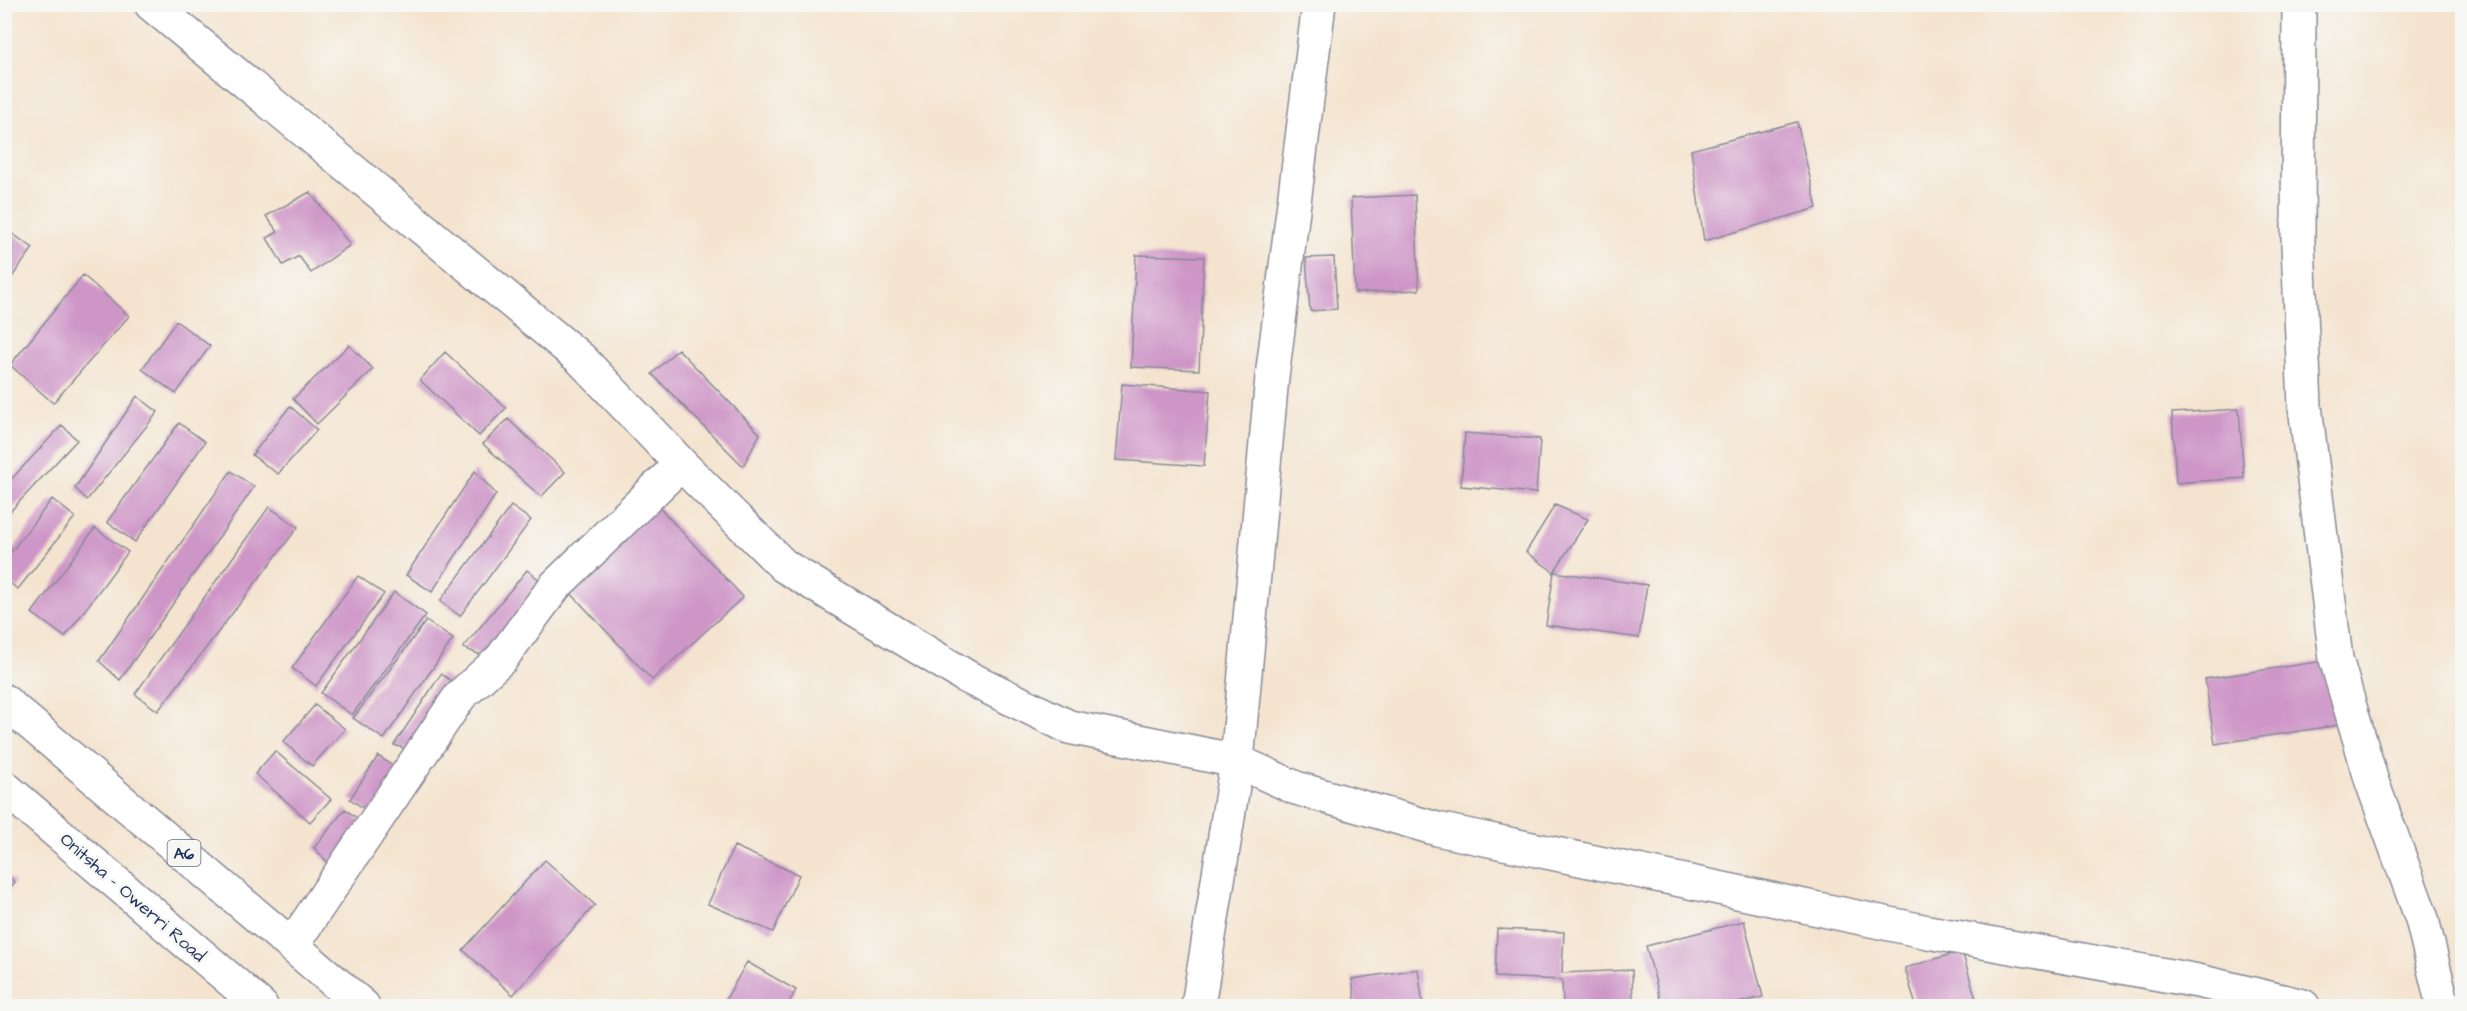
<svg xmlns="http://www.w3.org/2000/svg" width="2467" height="1011" font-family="'Architects Daughter',sans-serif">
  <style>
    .building { fill: #ce95c7 }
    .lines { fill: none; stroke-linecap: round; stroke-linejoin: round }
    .street-casing { stroke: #888a96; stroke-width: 36 }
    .highway-casing { stroke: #888a96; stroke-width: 36 }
    .street { stroke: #fff; stroke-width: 33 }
    .highway { stroke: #fff; stroke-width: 33 }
    .labels { text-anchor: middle; stroke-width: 5; stroke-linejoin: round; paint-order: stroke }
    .shield { fill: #f6f6f2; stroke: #5d6b8a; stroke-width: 1.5 }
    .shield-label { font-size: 16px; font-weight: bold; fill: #1b2f5e }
    .street-label { font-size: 18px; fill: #1b2f5e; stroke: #f6f6f2 }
  </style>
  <rect width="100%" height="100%" fill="#f6f6f2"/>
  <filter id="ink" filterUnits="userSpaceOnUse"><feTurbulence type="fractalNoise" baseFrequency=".0167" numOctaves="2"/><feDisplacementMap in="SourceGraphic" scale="12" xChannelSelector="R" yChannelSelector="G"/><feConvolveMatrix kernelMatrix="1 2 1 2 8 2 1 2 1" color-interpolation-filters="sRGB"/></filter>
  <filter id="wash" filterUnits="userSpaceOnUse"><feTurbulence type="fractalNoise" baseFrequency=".008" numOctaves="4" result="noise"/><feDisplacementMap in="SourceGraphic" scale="24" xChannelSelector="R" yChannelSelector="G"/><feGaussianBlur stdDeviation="1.35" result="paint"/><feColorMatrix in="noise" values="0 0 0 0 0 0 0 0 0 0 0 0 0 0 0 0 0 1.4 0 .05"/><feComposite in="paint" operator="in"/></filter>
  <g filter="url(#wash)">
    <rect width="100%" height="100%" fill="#f4e4cf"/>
    <g id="blocks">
      <path class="building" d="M1797,122L1817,208L1704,241L1691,150Z
        M310,192L350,245L311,273L299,256L283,265L267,238L278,232L266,216Z
        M1415,195L1419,290L1355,293L1351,198Z
        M4,228L33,248L4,288Z
        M1136,255L1204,257L1199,370L1131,367Z
        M1334,257L1337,309L1310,311L1306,258Z
        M83,275L129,316L53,403L10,365Z
        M176,321L210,346L176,394L142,369Z
        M349,345L373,369L317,424L293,399Z
        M678,349L760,434L743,466L652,374Z
        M445,352L506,408L479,436L420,380Z
        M1122,384L1210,391L1204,466L1116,460Z
        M137,396L158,412L87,500L75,488Z
        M290,406L317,430L278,474L252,455Z
        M2239,409L2244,478L2176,483L2172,413Z
        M508,419L565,472L541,497L483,444Z
        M179,423L205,442L135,542L107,522Z
        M62,425L77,440L4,518V487Z
        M1465,433L1540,439L1536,493L1461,486Z
        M231,471L254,487L120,680L99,661Z
        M475,471L496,494L432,592L406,575Z
        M52,499L75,517L18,589L4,579V561Z
        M657,505L743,597L652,680L567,589Z
        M1555,505L1588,519L1554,572L1647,585L1639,638L1546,625L1554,572L1526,552Z
        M511,506L531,520L460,616L440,601Z
        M269,507L298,527L158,711L135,694Z
        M95,528L128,552L65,637L32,613Z
        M527,570L545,584L486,657L463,648Z
        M358,576L384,594L316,686L292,668Z
        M394,592L426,615L352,715L321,693Z
        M426,621L453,639L384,739L353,718Z
        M2336,659L2345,724L2215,744L2205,679Z
        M441,674L459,686L413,751L394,745Z
        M315,705L345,729L312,766L283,742Z
        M275,751L331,799L310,822L255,774Z
        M378,756L401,771L372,814L350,799Z
        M345,809L367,826L334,869L314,848Z
        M734,846L799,875L773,932L708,904Z
        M545,860L595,905L513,995L463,950Z
        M4,874L15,882L4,894Z
        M1744,921L1763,997L1726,1006H1662L1646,946Z
        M1497,929L1564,932L1562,973L1632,970L1633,1006H1563L1562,980L1495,977Z
        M1962,951L1978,1006H1916L1905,968Z
        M747,962L796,990L787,1006H722Z
        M1418,969L1423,1006H1356L1352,979Z"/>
    </g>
  </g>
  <g filter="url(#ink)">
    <use href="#blocks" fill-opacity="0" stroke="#888a96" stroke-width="1.5"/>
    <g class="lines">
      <defs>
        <path id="street" d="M151,4L581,359L681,464L784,566L967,677L1069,727L1237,761L1296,788L1437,829L1928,932L2198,981L2303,1006
          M2299,4L2298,244L2305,406L2336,659L2372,782L2422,919L2443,1006
          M292,945L460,696L501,659L555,586L681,464
          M1198,1006L1237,761L1272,377L1319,4"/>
        <path id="highway" d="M4,701L363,1006
          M4,787L261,1006"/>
      </defs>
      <use href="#street" class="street-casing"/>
      <use href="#highway" class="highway-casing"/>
      <use href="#street" class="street"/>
      <use href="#highway" class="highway"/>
    </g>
  </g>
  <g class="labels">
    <rect class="shield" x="167.5" y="840" width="33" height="26" rx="4.5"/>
    <g class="shield-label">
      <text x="184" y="859">A6</text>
    </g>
    <g class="street-label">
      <text transform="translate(133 897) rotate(41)" y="6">Onitsha - Owerri Road</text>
    </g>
  </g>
  <rect width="2467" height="1011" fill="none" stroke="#f6f6f2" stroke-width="24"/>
</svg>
